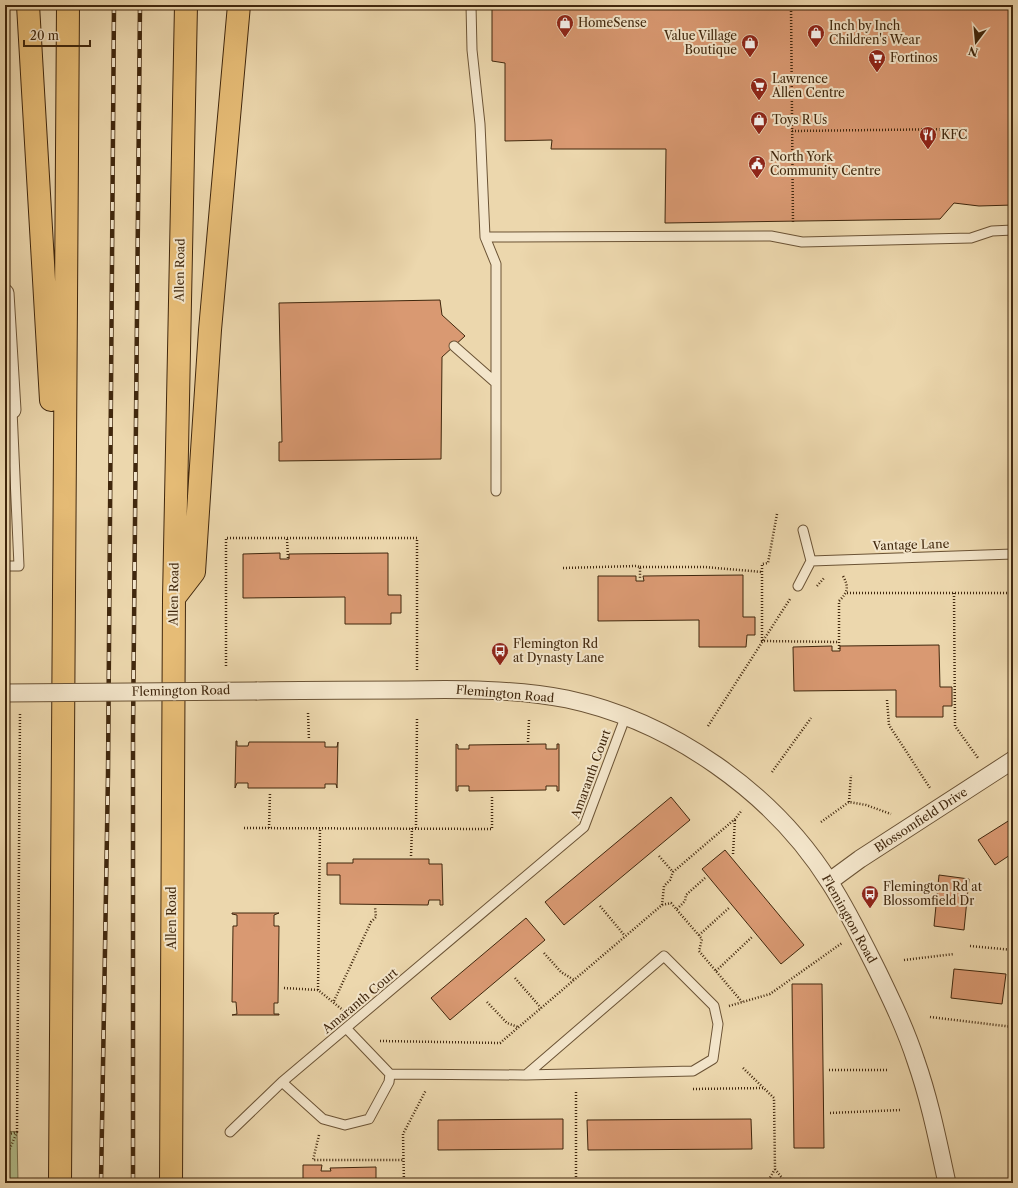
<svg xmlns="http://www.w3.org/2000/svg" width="1018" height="1188" font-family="'Libre Caslon Text',serif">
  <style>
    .green { fill: #b3bf8d; stroke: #7a734d }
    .building { fill: #d99972; stroke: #40270d }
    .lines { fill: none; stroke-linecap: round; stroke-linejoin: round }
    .service-casing { stroke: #6b5335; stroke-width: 11 }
    .minor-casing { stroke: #6b5335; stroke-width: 19 }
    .motorway-casing { stroke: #40270d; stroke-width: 24 }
    .path { stroke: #40270d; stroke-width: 2.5; stroke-dasharray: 1 2; stroke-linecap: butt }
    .service { stroke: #f3e5ca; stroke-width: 9 }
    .minor { stroke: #f3e5ca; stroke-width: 17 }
    .motorway { stroke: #e6bc76; stroke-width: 22 }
    .rail-casing { stroke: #40270d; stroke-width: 4.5 }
    .rail { stroke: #f3e5ca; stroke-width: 3; stroke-dasharray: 9; stroke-linecap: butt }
    .minor-bridge-casing { stroke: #6b5335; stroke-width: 19; stroke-linecap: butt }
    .minor-bridge { stroke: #f3e5ca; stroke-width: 17 }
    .labels { text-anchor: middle; stroke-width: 4; stroke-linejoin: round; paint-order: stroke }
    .poi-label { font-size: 12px; fill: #40270d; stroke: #f3e5ca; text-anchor: start }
    .street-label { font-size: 12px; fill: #40270d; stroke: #f3e5ca }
  </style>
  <rect width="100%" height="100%" fill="#ecd7ad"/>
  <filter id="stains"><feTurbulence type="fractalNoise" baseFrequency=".005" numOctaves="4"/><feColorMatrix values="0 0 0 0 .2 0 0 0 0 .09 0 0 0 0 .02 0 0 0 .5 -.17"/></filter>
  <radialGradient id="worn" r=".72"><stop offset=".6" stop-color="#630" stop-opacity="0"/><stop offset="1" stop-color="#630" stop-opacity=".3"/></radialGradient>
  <path class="green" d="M5,1131L17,1132L18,1183H5Z"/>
  <path class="building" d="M492,5H1013V205L979,206L954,203L940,219L665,223L666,149H551L552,140L505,141V63L492,61Z
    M440,300L442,315L465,336L442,357L441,459L279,461V442H282L279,303Z
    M280,553V559H289V554L388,553V595H401V613H391V624H345V597L243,598V554Z
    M743,575V617H755V635H747L746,647H699V620L598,621V576H636V581H644L643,576Z
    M939,645L940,687H952V706H943V717H896V690L794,691L793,647L832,646V651H840V646Z
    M5,739H8L9,809H5Z
    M236,741H237V746H248L249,742H325V747H337L338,742L337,788L336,784H325V788H248V783H237L235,788Z
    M456,744L458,745V749H469V745L546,744V749H557V744H559V791H557V786H546V790L469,791V786H458V791H456Z
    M671,797L690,820L564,925L545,902Z
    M1013,818V853L995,865L978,840Z
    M725,850L804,945L781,964L702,869Z
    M353,859H429V864H442L443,905H440V900H429L428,905L340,904V875H327V863H353Z
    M939,875L969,879L964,930L934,926Z
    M232,913H279L274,915V926H279L278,1003H274V1014H279V1015H232L237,1014L236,1002H232L233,926H237V915L232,914Z
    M526,918L545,940L450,1020L431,998Z
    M954,969L1006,974L1002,1004L951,998Z
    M792,984H822L824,1148H794Z
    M563,1119V1149L438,1150V1120Z
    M751,1119L752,1149L588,1150L587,1120Z
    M303,1165H322L321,1171H331L330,1168L376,1167V1183H303Z"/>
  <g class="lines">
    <defs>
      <path id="service" d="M471,5L472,50L480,124L485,237L771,236L802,242L971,238L992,231L1013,230
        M485,237L496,264V491
        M454,346L496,383
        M803,530L811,561
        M5,566H19L12,410
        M798,586L811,561L1013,554
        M346,1028L390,1074
        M526,1075L664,956L714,1006L718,1024L713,1059L693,1071L526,1075L390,1074L389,1082L369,1119L345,1125L323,1119L282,1082L584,827L625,718
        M230,1132L282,1082"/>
      <path id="minor" d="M5,293L12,410L5,411
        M257,691C307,690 357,690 407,690C460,689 515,689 567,699C671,721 773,792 830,883C848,911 863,942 878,972C892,1001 906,1030 916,1061C930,1101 938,1142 947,1183
        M830,881L860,859L1013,760"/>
      <path id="motorway" d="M28,5L51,400
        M174,598L194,572L210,330L239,5
        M60,1183L68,5
        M171,1183L174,598L186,5"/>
    </defs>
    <use href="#service" class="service-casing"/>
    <use href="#minor" class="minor-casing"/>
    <use href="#motorway" class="motorway-casing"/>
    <path class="path" d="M791,5L793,224
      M792,131L958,129
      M777,514L768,563L762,564V641L839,642
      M287,539L288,558
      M640,567H705L762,572
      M563,568L636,566L640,567V578
      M817,586L825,577
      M847,593H1013
      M954,593L955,726L978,758
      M839,649V601C848,592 849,587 843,576
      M226,666V538H417V670
      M887,700L889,725L930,788
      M308,713L309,740
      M708,726L790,599
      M528,742L529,720
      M772,772L811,718
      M849,802L851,775
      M821,822L849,802L866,805L891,814
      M244,828L492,829V797
      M269,828L270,793
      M416,828L417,719
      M733,854L735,819
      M411,856L412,828
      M659,856L673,872
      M662,905L664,886L670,880L673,872L735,819L742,810
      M600,906L625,936
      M677,909L685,901L686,895L705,878
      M699,935L729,908
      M970,946L1013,950
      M544,953L561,972L574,980
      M904,960L954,954
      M716,971L753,936
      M515,978L541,1008
      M284,988L318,990L344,1011
      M318,990L320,828
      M334,1001L371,922L376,917L375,907
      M487,1002L507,1023L518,1027
      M729,1006L770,994L842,943
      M930,1017L1013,1027
      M380,1041L500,1043L662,905L671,903L702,939L699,951L742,1002
      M743,1068L774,1098L775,1169L767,1183
      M829,1070H887
      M693,1089L764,1088
      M830,1113L901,1110
      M17,1132L20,712
      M5,1135L17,1132L5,1160
      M319,1135L313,1160H404
      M775,1169L786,1183
      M404,1183L403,1134L426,1090
      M576,1183V1090"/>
    <use href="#service" class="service"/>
    <use href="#minor" class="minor"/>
    <use href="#motorway" class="motorway"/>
    <defs>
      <path id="rail" d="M101,1183L108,774L114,5
        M133,1183V730L140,5"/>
    </defs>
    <use href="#rail" class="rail-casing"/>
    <use href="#rail" class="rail"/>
    <defs>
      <path id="minor-bridge" d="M5,693L257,691"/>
    </defs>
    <use href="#minor-bridge" class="minor-bridge-casing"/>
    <use href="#minor-bridge" class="minor-bridge"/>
  </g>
  <defs>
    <symbol id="shop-pin" viewBox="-11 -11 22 30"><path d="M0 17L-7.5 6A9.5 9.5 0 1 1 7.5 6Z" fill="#8f2418" stroke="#f3e5ca"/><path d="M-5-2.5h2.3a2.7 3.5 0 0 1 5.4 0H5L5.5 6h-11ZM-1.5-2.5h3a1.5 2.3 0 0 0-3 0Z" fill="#fff"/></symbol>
    <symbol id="supermarket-pin" viewBox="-11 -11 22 30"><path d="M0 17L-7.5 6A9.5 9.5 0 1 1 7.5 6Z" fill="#8f2418" stroke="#f3e5ca"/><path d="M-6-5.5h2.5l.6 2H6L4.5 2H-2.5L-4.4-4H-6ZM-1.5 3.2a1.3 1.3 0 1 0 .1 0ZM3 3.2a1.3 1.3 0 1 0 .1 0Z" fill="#fff"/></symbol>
    <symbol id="restaurant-pin" viewBox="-11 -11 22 30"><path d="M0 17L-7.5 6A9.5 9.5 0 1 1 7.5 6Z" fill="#8f2418" stroke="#f3e5ca"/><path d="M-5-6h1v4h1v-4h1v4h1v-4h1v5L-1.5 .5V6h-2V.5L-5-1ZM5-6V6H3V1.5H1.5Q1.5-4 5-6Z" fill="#fff"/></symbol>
    <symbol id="civic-pin" viewBox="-11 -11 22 30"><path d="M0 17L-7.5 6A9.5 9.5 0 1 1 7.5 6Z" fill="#8f2418" stroke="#f3e5ca"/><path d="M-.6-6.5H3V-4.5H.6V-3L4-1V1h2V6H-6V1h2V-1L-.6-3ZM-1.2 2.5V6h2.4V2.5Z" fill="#fff"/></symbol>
    <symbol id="bus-pin" viewBox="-11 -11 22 30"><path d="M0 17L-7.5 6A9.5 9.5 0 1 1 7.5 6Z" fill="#8f2418" stroke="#f3e5ca"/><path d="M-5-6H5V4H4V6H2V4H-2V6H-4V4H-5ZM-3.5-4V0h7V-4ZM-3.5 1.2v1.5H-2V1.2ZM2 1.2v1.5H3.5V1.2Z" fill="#fff"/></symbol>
  </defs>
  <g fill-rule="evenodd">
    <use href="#shop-pin" x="555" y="13" width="20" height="27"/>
    <use href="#shop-pin" x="806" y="23" width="20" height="27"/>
    <use href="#shop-pin" x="740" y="33" width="20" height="27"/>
    <use href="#supermarket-pin" x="867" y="48" width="20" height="27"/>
    <use href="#supermarket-pin" x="749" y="76" width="20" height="27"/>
    <use href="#shop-pin" x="749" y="110" width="20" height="27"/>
    <use href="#restaurant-pin" x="918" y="125" width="20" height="27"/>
    <use href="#civic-pin" x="747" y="154" width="20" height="27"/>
    <use href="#bus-pin" x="490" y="641" width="20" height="27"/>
    <use href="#bus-pin" x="860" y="884" width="20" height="27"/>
  </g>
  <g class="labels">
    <g class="poi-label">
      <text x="578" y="27">HomeSense</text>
      <text x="829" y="30">Inch by Inch<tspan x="829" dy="14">Children's Wear</tspan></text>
      <text x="737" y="40" text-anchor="end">Value Village<tspan x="737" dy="14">Boutique</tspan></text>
      <text x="890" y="62">Fortinos</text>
      <text x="772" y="83">Lawrence<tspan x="772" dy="14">Allen Centre</tspan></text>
      <text x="772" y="124">Toys R Us</text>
      <text x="941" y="139">KFC</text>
      <text x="770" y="161">North York<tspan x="770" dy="14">Community Centre</tspan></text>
      <text x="513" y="648">Flemington Rd<tspan x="513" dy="14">at Dynasty Lane</tspan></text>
      <text x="883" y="891">Flemington Rd at<tspan x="883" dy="14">Blossomfield Dr</tspan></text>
    </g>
    <g class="street-label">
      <text transform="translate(180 270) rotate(-89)" y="4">Allen Road</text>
      <text transform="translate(911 545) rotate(-2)" y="4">Vantage Lane</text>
      <text transform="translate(174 594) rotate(-89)" y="4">Allen Road</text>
      <text transform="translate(181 691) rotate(-1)" y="4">Flemington Road</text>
      <text transform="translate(505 694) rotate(5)" y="4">Flemington Road</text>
      <text transform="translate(591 774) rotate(-70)" y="4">Amaranth Court</text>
      <text transform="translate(921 820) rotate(-33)" y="4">Blossomfield Drive</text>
      <text transform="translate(172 918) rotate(-90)" y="4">Allen Road</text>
      <text transform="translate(849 919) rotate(61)" y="4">Flemington Road</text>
      <text transform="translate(360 1001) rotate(-40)" y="4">Amaranth Court</text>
    </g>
  </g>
  <rect width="1018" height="1188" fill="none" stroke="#ecd7ad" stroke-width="20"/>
  <rect x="6" y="6" width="1006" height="1176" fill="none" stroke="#40270d" stroke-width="2"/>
  <rect x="10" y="10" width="998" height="1168" fill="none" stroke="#40270d"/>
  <g transform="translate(976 42) rotate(196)" stroke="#f3e5ca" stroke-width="3" paint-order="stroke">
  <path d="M0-3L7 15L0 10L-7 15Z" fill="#40270d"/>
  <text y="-6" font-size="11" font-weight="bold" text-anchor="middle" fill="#40270d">N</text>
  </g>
  <path d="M24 40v6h66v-6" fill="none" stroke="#40270d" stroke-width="2"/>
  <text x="30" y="40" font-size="12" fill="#40270d" stroke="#f3e5ca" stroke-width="3" paint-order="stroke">20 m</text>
  <rect width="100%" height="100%" filter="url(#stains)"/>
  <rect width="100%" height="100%" fill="url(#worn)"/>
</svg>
